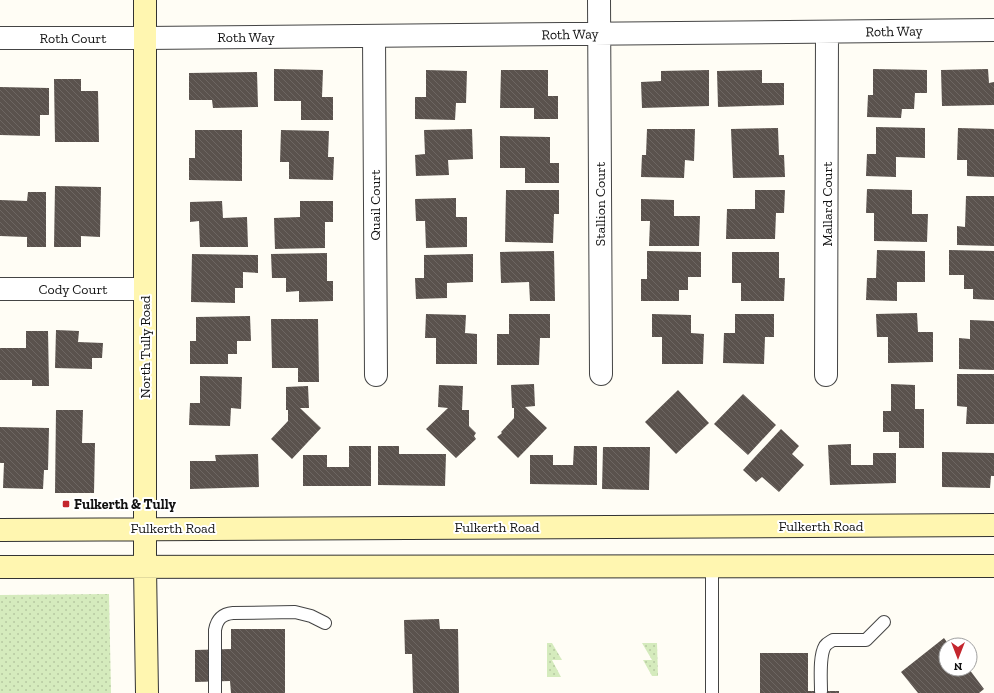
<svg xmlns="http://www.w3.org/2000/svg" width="994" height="693" font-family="'Zilla Slab',serif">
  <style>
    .grass { fill: url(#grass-dots) }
    .building { fill: url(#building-back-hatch) }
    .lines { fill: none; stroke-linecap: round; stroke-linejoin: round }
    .lane-casing { stroke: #444; stroke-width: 14 }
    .street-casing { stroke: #444; stroke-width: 24 }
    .secondary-casing { stroke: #333; stroke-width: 24 }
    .lane { stroke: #fff; stroke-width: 12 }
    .street { stroke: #fff; stroke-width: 22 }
    .secondary { stroke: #fff6b0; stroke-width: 22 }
    .poi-dot { fill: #c4262e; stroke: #fff; stroke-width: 1.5 }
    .labels { text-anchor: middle; stroke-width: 4; stroke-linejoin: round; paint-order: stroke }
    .street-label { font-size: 14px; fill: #111; stroke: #fff }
    .poi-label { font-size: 14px; font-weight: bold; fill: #111; stroke: #fff; text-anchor: start }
  </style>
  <defs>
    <pattern id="grass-dots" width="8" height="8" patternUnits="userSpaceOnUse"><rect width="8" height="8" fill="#d5ebbd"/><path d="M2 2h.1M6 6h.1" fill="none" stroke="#b6c8a1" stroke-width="1.8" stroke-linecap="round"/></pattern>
    <pattern id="building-back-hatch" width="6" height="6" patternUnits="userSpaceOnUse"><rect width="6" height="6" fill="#5a524d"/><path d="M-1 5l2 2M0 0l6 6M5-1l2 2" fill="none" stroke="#6d6662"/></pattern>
  </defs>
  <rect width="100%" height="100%" fill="#fffdf5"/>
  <path class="grass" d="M109,594L111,693H0V595Z
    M547,643H552L562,660H552L561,677H547Z
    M642,643H657L658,676H652L643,660H652Z"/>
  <path class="building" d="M274,69L323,70L322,97H333V120H301V101H274Z
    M873,69L927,70V93H915L914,109H902L901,118L867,117L868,95H873Z
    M988,69L989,83L994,82V105L942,106L941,70Z
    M426,70L467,71L466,103H456L455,120L415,119V97H426Z
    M501,70H548V96H558V119H534V108H500Z
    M709,70V106L642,108L641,82L661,81V71Z
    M762,70V83H784V105L718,107L717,71Z
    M257,72L258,107L213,108L212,100H189V73Z
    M54,79H81V91H98L99,142H55Z
    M0,87L49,88V115H40V136L0,135Z
    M876,127L925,128V158L896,157V177L866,176L867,154H876Z
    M778,128L779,155H784L785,177L733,178L731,129Z
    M958,128L994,129V177L967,176V160H957Z
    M472,129L473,159L448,160L449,175L416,176L415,155L425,154L424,130Z
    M647,129H695L694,161L685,160L684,178L641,177L642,155H646Z
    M195,130H242V181L189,180V158H195Z
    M281,130L329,131L328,157H334L333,180L289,179V162H280Z
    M500,136L550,137V163H559V183H525V168H500Z
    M55,186L101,187L100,237L81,236V247H54Z
    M867,189L912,190V214H928L927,242L874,241V213H866Z
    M506,190H559V214H554L553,243L505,242Z
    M755,190H785L784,213H776L775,239H726L727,209H755Z
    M28,192H46V247H27V237L0,236V200L27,201Z
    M966,196H994V246L957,245V226L965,227Z
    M456,198V217H467V247L426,248L425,221H416L415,199Z
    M641,199L674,200V216H700L699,246H649L650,221H641Z
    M222,201L223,218L247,217L248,247H200L199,221L190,222V202Z
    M300,201H333V222H325V248L275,249L274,218L300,217Z
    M877,250L925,251V282H897V301L866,300L867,278H876Z
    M949,250L994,251V300L973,299V289H964V275H949Z
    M554,251L555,301H530L529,282L501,283L500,252Z
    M647,251L701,252V277H688V290H679V301H641V279H647Z
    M732,252H779V278H785L784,301H741V283H732Z
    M327,253V281H333V301L299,302V291L286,292V278H272L271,254Z
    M192,254L258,255V273L243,272V288H235V303L191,302Z
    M473,254V282L447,283V298L416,299L415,278H424V255Z
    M917,313L918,332H933V362L888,363V337H877L876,314Z
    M426,314L466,315L465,333L477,334V364H436V338H425Z
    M509,314H550V338H540L539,365H497V334H509Z
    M652,314L691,315V333L704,334L703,364H662V337H652Z
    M735,314H774V337H765L764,364L723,363L724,333H735Z
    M250,316L251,341H237V354H228V364H190V341H196V317Z
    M271,319H318L319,382H298V368H272Z
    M970,320L994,321V370L959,369V338L970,339Z
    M56,330L79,331L78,342L103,343L102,358H92V369L55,368Z
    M26,331H48L49,386H32V380H0V348H26Z
    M957,374H994V424H966L967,407L957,406Z
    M200,376L242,377L241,409L231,408L230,426L189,425L190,403H200Z
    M534,384L535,406L525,407L547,428L518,458L497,437L502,433L501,432L514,418V408H512L511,385Z
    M891,384L915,385V409H924V448H899V432H883V411H891Z
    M439,385L463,386L462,410H469V426L476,433L474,436L476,439L456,458L426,429L448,408L438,407Z
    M308,386L309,408H300L321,428L292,459L271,439L288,421V410H286V387Z
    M678,390L709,423L676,454L645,422Z
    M743,394L776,425L748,455L714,424Z
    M56,410H83L82,443H95L94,493H55Z
    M0,427L49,428L48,470H44L43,489L3,488L4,463H0Z
    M781,429L799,446L792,454L804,465L779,492L762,477L756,482L743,470Z
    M851,444V465H873V453H896V483L830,485L828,445Z
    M349,446H371V486H303V455H327V467H349Z
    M378,446H399V454H446L445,486L378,485Z
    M574,446H597V485L530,484V455H553V465H573Z
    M603,447H650L649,490L602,489Z
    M942,452L994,453V476H991L990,488L942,487Z
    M258,454L259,487L190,489V461H216L215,455Z
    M439,619L440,629H458L459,693H413L412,654H405L404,620Z
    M231,629H285V693H231L230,681L195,682V650L231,649Z
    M944,638L949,645H946V669H969L984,689L979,693H918L901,672Z
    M760,653H808V691H839V693H760Z"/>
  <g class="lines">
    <defs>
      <path id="lane" d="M821,691C821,679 819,656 825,646C827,643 830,642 833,640H866L884,622
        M215,693V630C217,619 222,614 233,613L295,612L311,616L325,623
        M712,693V566"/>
      <path id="street" d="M599,0L601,374
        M374,36L376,375
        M0,38H145L994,30
        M0,289H145
        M826,375L827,32"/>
      <path id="secondary" d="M145,0V567L147,693
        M0,530L994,525
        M0,567L994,566"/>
    </defs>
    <use href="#lane" class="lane-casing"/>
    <use href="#street" class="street-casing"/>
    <use href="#secondary" class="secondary-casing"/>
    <use href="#lane" class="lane"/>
    <use href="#street" class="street"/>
    <use href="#secondary" class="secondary"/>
  </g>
  <rect class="poi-dot" x="62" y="500" width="8" height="8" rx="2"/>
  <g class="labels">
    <g class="street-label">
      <text transform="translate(894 31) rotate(-1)" y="5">Roth Way</text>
      <text transform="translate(570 34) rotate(-1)" y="5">Roth Way</text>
      <text x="246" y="42">Roth Way</text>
      <text x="73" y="43">Roth Court</text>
      <text transform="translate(600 204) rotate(-90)" y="5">Stallion Court</text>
      <text transform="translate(827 204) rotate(-90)" y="5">Mallard Court</text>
      <text transform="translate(375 205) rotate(-90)" y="5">Quail Court</text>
      <text x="73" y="294">Cody Court</text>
      <text transform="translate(145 347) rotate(-90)" y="5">North Tully Road</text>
      <text x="821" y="531">Fulkerth Road</text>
      <text x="497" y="532">Fulkerth Road</text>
      <text x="173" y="533">Fulkerth Road</text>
    </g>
    <g class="poi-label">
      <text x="74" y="509">Fulkerth &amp; Tully</text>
    </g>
  </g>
  <g transform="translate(958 657) rotate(180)"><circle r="19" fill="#ffffff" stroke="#a0a0a0"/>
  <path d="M0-3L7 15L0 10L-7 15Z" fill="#c4262e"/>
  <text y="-6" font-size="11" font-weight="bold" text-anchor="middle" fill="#111111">N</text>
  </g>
</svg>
